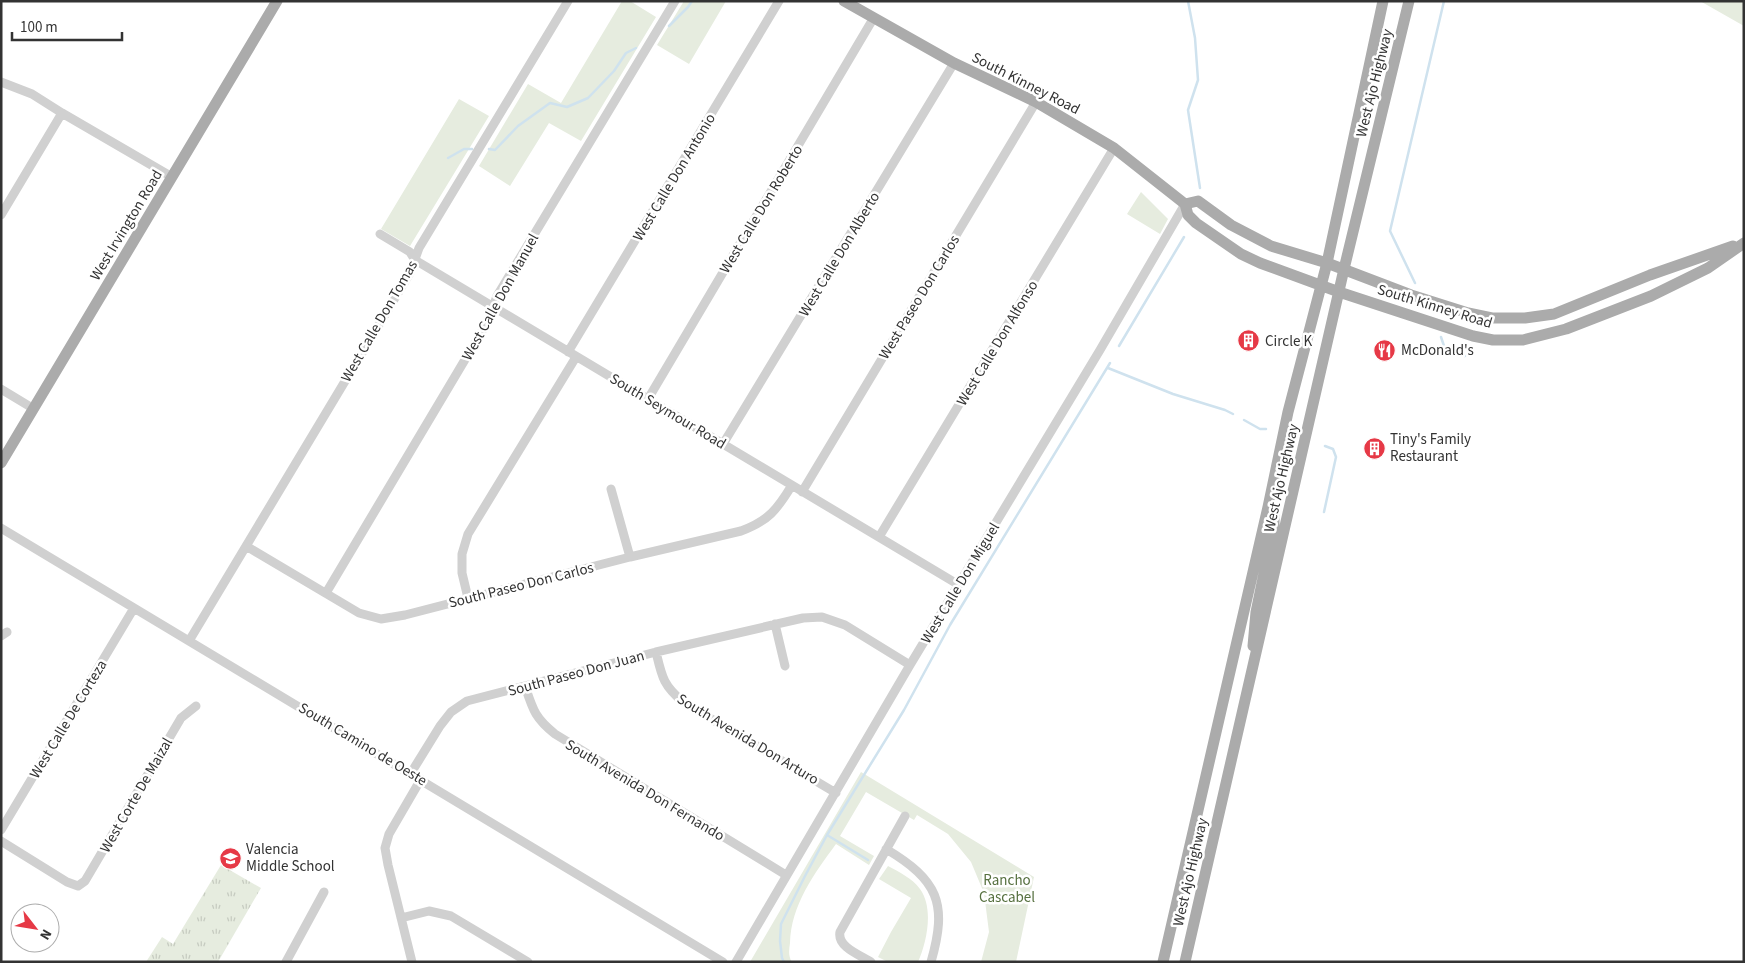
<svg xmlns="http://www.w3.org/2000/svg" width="1745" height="963" font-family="'Source Sans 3',sans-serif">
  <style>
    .grass { fill: url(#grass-tufts) }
    .park { fill: #e6ecdf }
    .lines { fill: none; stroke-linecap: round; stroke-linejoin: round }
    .stream { stroke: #cfe2ee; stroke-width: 2.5 }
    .minor { stroke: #d0d0d0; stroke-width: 9 }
    .major { stroke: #ababab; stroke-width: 11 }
    .labels { text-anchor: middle; stroke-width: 5; stroke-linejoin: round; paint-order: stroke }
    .street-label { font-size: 15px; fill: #333; stroke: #fff }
    .poi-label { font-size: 15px; fill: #333; stroke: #fff; text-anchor: start }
    .park-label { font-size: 15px; fill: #56703f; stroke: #fff }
  </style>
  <defs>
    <pattern id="grass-tufts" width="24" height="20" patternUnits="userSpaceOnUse" patternTransform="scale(1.25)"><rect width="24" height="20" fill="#e6ecdf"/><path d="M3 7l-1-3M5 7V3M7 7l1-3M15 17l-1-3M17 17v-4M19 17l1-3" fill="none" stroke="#c6cbc0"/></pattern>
  </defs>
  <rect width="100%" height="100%" fill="#fff"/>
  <path class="grass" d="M221,865L261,888L218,962H146L162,937L173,944Z"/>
  <path class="park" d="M622,1H630L656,17L581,141L549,123L510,186L479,166L528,84L561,103Z
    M684,1H726L689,64L657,45Z
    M1700,1H1744V26Z
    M459,99L489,116L410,246L381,229Z
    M1141,192L1168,219L1160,234L1127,214Z
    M861,772L1034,877L1016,962H981L989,932L984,893L971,862L948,834L917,815L914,820L866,792L840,836L874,856L869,865L836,844C814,874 791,905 790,943C789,950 788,956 792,962H750Z
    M888,866C899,872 912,878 920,889C934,908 927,942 918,962H888L878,957L891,932L911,898L879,879Z"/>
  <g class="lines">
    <path class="stream" d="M1188,1L1195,38L1198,80L1188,110L1200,188
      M669,26L688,7L692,1
      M489,149L495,150L518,126L550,103L567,107L588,98L614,71L626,53L636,48
      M448,158L464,149H472
      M1415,283L1390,231L1444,1
      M1441,337L1444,346L1465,356
      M1119,346L1184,237
      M1108,368L1173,394L1225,410L1233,414
      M1244,420L1260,429H1266
      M1324,512L1336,457L1333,449L1325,446
      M827,835L868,860
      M784,962L782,958L780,941L781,924L805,876L827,835L904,710L950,625L1110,363"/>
    <path class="minor" d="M1,82L32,94L62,113L172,177
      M1,215L62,113
      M380,234L410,252L415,260L959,585
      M568,352L779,1
      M1,389L34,409
      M648,399L873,19
      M723,444L954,63
      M611,489L630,557
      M802,492L1036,102
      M1,528L723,962
      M879,537L1114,148
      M246,546L359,613L381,619L405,615L630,557L741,531C768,521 777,510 792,485
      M326,593L488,321L497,296L675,1
      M468,598L462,573V554L468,534L576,357
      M775,624L785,666
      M1,636L7,632
      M189,641L410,273L419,248L568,1
      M656,652C662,677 663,685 683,702L836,793
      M525,686C533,710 535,718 555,734L786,875
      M411,773L440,726L451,712L467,701L656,652L803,618L822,617L845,625L910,665
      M1,830L134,608
      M1,841L67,882L78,886L85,881L181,718L196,706
      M886,849C938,880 948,903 931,962
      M401,918L429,911L451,916L528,962
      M286,962L324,892
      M412,962L388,865L385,848L389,834L421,779
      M736,962L910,665L1100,350L1185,204
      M871,962C860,955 837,947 840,932L905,816"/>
    <path class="major" d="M844,1L954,63L1036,102L1114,148L1185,204L1188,215L1196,223L1241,254L1260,263L1339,292L1473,336L1493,340H1523L1566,329L1651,296L1708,268L1744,243
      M1185,204L1198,201L1231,225L1271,246L1327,263L1411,295L1468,313L1492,318H1525L1554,314L1650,275L1733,246
      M1,463L277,1
      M1253,646L1256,612L1274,525V512L1268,507
      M1163,962L1268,507L1288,412L1327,263L1383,1
      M1185,962L1344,269L1409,1"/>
  </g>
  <defs>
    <symbol id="building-disc" viewBox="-11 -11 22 22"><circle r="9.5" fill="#e63946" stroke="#fff"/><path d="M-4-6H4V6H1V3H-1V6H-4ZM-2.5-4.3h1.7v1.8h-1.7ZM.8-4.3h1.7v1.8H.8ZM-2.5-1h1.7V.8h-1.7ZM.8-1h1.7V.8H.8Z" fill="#fff"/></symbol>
    <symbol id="restaurant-disc" viewBox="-11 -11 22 22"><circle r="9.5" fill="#e63946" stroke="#fff"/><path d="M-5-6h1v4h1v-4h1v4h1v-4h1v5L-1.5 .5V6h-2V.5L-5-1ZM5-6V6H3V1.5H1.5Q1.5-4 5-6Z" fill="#fff"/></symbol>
    <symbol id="school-disc" viewBox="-11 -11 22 22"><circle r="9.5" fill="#e63946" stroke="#fff"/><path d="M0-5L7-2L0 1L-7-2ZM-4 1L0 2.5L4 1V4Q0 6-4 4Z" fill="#fff"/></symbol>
  </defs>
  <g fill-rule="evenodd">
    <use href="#building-disc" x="1236" y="328" width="25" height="25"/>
    <use href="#restaurant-disc" x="1372" y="338" width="25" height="25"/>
    <use href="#building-disc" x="1362" y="436" width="25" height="25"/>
    <use href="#school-disc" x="218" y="846" width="25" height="25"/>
  </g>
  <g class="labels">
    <g class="street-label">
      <text transform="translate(1026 83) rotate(27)" y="5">South Kinney Road</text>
      <text transform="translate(1374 83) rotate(-76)" y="5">West Ajo Highway</text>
      <text transform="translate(674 177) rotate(-59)" y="5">West Calle Don Antonio</text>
      <text transform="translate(761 209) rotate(-59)" y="5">West Calle Don Roberto</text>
      <text transform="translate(126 225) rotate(-59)" y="5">West Irvington Road</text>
      <text transform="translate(839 254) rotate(-59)" y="5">West Calle Don Alberto</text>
      <text transform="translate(500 297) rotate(-61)" y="5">West Calle Don Manuel</text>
      <text transform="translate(919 297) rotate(-59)" y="5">West Paseo Don Carlos</text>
      <text transform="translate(1435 306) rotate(17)" y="5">South Kinney Road</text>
      <text transform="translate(379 321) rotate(-60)" y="5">West Calle Don Tomas</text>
      <text transform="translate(997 343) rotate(-59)" y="5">West Calle Don Alfonso</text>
      <text transform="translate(668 411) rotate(31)" y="5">South Seymour Road</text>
      <text transform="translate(1281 478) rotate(-77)" y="5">West Ajo Highway</text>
      <text transform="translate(960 583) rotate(-59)" y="5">West Calle Don Miguel</text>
      <text transform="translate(521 585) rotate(-14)" y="5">South Paseo Don Carlos</text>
      <text transform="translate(576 673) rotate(-15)" y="5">South Paseo Don Juan</text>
      <text transform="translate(68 719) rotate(-59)" y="5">West Calle De Corteza</text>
      <text transform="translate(748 739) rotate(31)" y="5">South Avenida Don Arturo</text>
      <text transform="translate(363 744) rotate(31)" y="5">South Camino de Oeste</text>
      <text transform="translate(645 790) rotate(31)" y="5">South Avenida Don Fernando</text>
      <text transform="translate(136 795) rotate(-60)" y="5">West Corte De Maizal</text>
      <text transform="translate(1190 872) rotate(-77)" y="5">West Ajo Highway</text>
    </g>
    <g class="poi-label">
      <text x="1265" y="346">Circle K</text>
      <text x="1401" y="355">McDonald's</text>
      <text x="1390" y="444">Tiny's Family<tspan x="1390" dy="17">Restaurant</tspan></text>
      <text x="246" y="854">Valencia<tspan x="246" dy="17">Middle School</tspan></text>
    </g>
    <g class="park-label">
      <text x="1007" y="885">Rancho<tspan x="1007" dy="17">Cascabel</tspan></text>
    </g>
  </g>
  <rect width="1745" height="963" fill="none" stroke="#333333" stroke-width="5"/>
  <g transform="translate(35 928) rotate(121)"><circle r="24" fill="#ffffff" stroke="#adadad"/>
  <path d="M0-4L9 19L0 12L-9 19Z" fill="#e63946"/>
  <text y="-8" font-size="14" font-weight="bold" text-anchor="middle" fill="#333333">N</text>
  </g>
  <path d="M12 32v8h110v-8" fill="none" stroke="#333333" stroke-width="2.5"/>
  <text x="20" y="32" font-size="15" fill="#333333" stroke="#ffffff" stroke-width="4" paint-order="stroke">100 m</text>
</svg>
